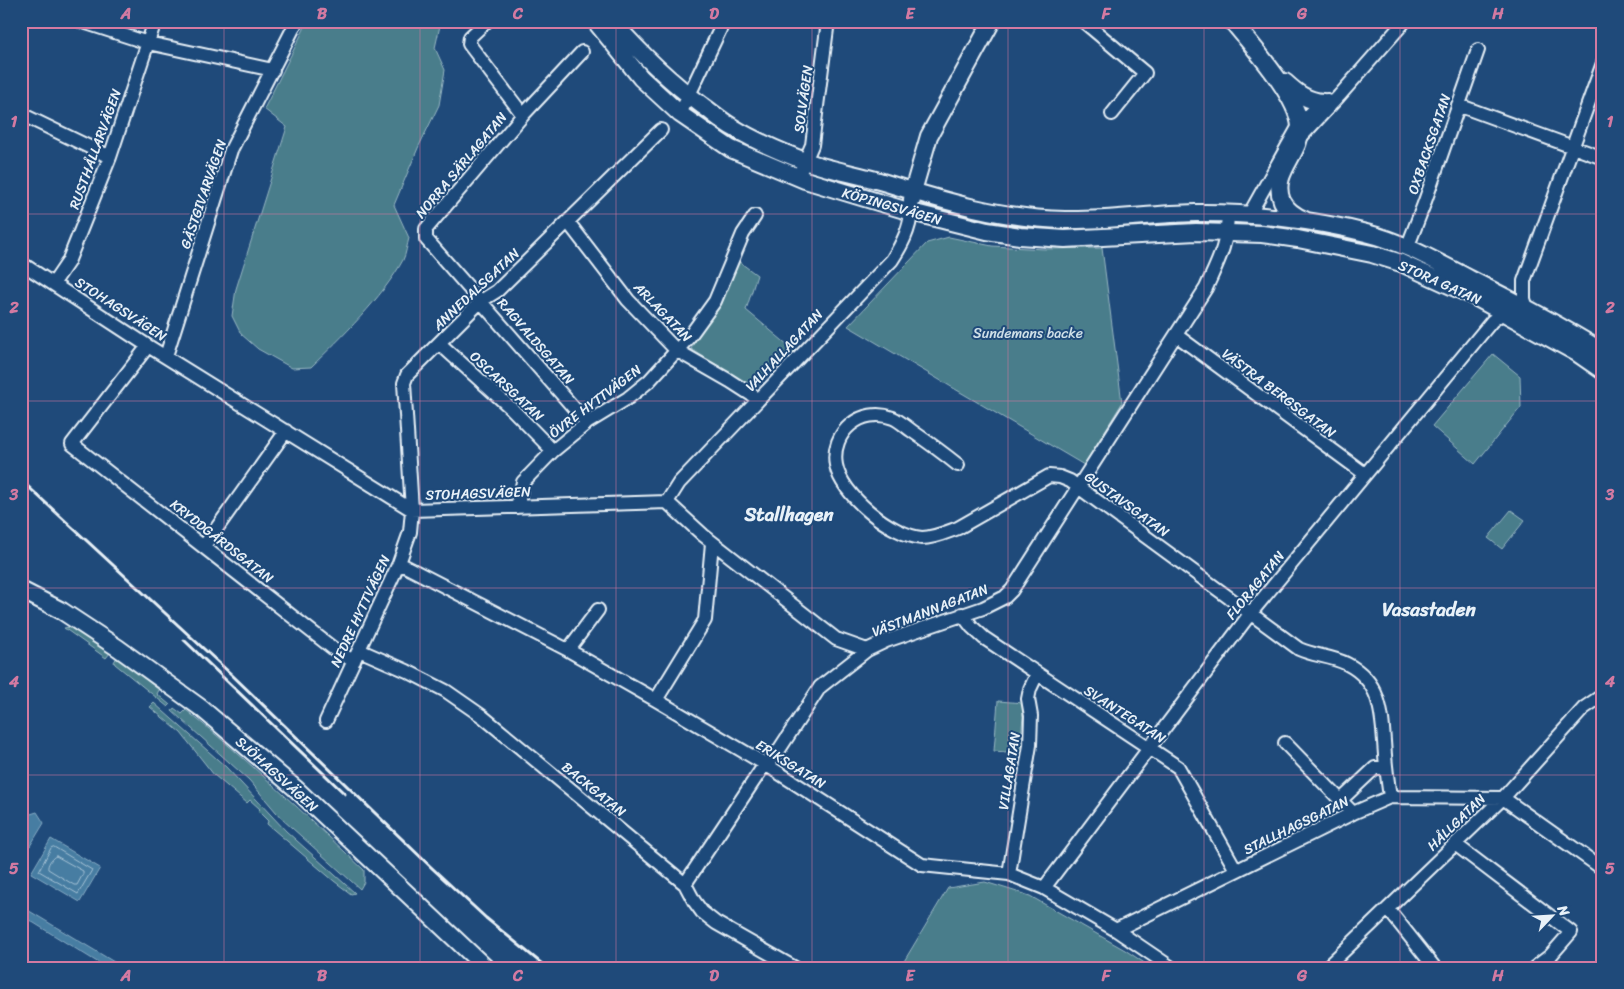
<svg xmlns="http://www.w3.org/2000/svg" width="1624" height="989" font-family="Sriracha,sans-serif">
  <style>
    .green { fill: #497d8b; stroke: #98b7c2 }
    .water { fill: #467da2; stroke: #87abc4 }
    .lines { fill: none; stroke-linecap: round; stroke-linejoin: round }
    .shore { stroke: #a7c3d6; stroke-width: 1 }
    .minor-casing { stroke: #e8f1f8; stroke-width: 16 }
    .major-casing { stroke: #e8f1f8; stroke-width: 20 }
    .minor { stroke: #1f4a7a; stroke-width: 12 }
    .major { stroke: #1f4a7a; stroke-width: 16 }
    .rail { stroke: #e8f1f8; stroke-width: 3 }
    .grid { fill: none; stroke: #d37aa2; stroke-width: 1; stroke-opacity: 0.55 }
    .labels { text-anchor: middle; stroke-width: 4; stroke-linejoin: round; paint-order: stroke }
    .street-label { font-size: 14px; fill: #e8f1f8; stroke: #1f4a7a }
    .park-label { font-size: 14px; fill: #d0e0e8; stroke: #1f4a7a }
    .district-label { font-size: 19px; font-weight: bold; fill: #e8f1f8; stroke: #1f4a7a }
    .neatline { fill: none; stroke: #d37aa2; stroke-width: 2 }
    .grid-label { font-size: 16px; text-anchor: middle; font-weight: bold; fill: #d37aa2 }
  </style>
  <rect width="100%" height="100%" fill="#1f4a7a"/>
  <filter id="ink" filterUnits="userSpaceOnUse"><feTurbulence type="fractalNoise" baseFrequency=".02" numOctaves="2"/><feDisplacementMap in="SourceGraphic" scale="10" xChannelSelector="R" yChannelSelector="G"/><feConvolveMatrix kernelMatrix="1 2 1 2 8 2 1 2 1" color-interpolation-filters="sRGB"/></filter>
  <g filter="url(#ink)">
    <path class="green" d="M308,21H441L435,48L445,70L439,105L418,148L394,205L409,238C407,245 406,254 403,260C383,297 341,338 311,367L292,368L258,349L241,334L232,316L236,289L287,127L264,109Z
      M949,237L992,246L1044,249L1102,248L1122,403L1084,465L848,326L927,243Z
      M738,261L757,275L746,310L795,351L755,388L691,349Z
      M1493,354L1520,376L1521,407L1475,464L1432,426Z
      M1511,510L1525,520L1502,549L1488,538Z
      M70,627L110,653L106,658L64,628Z
      M117,657L159,690L157,694L170,705L168,707L115,664L114,662Z
      M998,701L1024,703L1020,753L994,751Z
      M154,703L226,767L286,831L355,893L351,894L334,881L267,824L268,821L258,811L260,809L250,800L247,803L214,775L181,733L150,707Z
      M174,708L182,714L186,710C248,760 306,815 364,870V882L360,889L282,819L249,780L172,711Z
      M985,882L1030,896L1125,950L1152,968H900L948,888Z"/>
    <path class="water" d="M37,812L44,823L30,846L26,848L21,831V817Z
      M51,839L100,868L80,902L31,873Z
      M21,906L124,968H107L21,915Z"/>
    <g class="lines">
      <path class="shore" d="M54,847L92,870L78,894L39,871L51,848Z
        M56,856L83,871V874L77,885H74L48,869C47,865 52,857 56,856Z"/>
      <defs>
        <path id="minor" d="M80,21L148,43L273,70
          M487,21L470,37L469,44L523,115
          M1083,21L1145,73L1112,114
          M582,52L523,115L426,229V239L587,423
          M1458,105L1603,158
          M21,114L110,157
          M680,114L724,21
          M1301,137L1339,96L1405,21
          M802,168L812,145L828,21
          M1249,215L1300,124L1314,110L1327,100
          M568,222L628,300L676,350L730,381L758,399
          M1407,248L1424,204L1478,50
          M21,263L148,346L412,510L667,502L703,535L836,639L867,650
          M53,284L68,262L110,157L155,21
          M1527,308L1524,299V281L1603,63
          M1176,335L1365,474
          M440,344L512,409L553,451
          M148,346L72,444L339,653L354,661
          M166,356L231,150L297,21
          M958,465C943,453 928,442 912,431C906,427 900,421 893,418C862,406 830,432 836,465C841,495 892,536 922,538C934,538 947,532 958,528L1049,476L1060,477L1070,481L1299,649C1314,656 1332,656 1347,664C1384,683 1382,719 1385,755C1386,769 1388,783 1390,797
          M667,502L679,483L892,260C901,246 910,230 911,212
          M517,507L523,482L553,451L587,423L628,398L649,381L689,337L715,301L743,234L755,216
          M204,546L286,431
          M399,563L568,650L656,700L765,764L922,865L1009,874L1044,888L1116,930L1172,968
          M962,614L972,627L984,638L1178,767L1236,870
          M359,650L407,671L446,691L482,716L685,884L694,901L702,912L716,923L795,968
          M568,650L598,610
          M656,700L705,620L712,543
          M326,721L399,563L410,532L412,510L404,383L407,375L481,301L497,291L661,130
          M1285,743L1353,813
          M1341,800L1375,768L1386,767
          M1455,844L1571,932L1551,955L1534,968
          M1009,874L1030,745L1031,716L1028,699L1030,689L1037,674
          M685,884L765,764L775,756L820,687L867,650L886,641L983,608L1005,597L1012,590L1206,288C1219,259 1227,246 1228,214
          M1044,888L1250,614L1492,321L1504,312
          M1388,909L1435,968
          M1116,930L1353,813L1390,797L1503,798L1603,869
          M1326,968L1503,798L1584,708L1603,695"/>
        <path id="major" d="M595,21L641,78L680,114L731,149L805,180L911,212L987,231L1020,236L1065,239L1196,232L1262,234L1298,239L1372,254L1401,263L1473,296L1577,353L1603,371
          M612,21C640,53 669,81 703,106C713,113 723,122 734,128C755,141 779,151 802,160C829,170 858,174 886,183C944,201 1003,219 1065,220C1109,221 1151,214 1195,213C1247,212 1316,220 1366,233C1403,242 1437,262 1470,279C1515,302 1560,325 1603,352
          M1232,21C1252,46 1297,95 1300,126C1303,153 1270,172 1282,201C1287,211 1295,216 1305,220
          M1285,82C1297,93 1307,101 1323,102
          M912,200L913,191L929,136L992,21
          M21,590L62,611L118,648L201,708L295,788L486,968"/>
      </defs>
      <use href="#minor" class="minor-casing"/>
      <use href="#major" class="major-casing"/>
      <use href="#minor" class="minor"/>
      <use href="#major" class="major"/>
      <path class="rail" d="M21,480L231,674L432,868L486,918L547,968
        M184,640L345,794"/>
    </g>
  </g>
  <path class="grid" d="M224,21V968M420,21V968M616,21V968M812,21V968M1008,21V968M1204,21V968M1400,21V968M21,214H1603M21,401H1603M21,588H1603M21,775H1603"/>
  <g class="labels">
    <g class="street-label">
      <text transform="translate(803 99) rotate(-82)" y="5">SOLVÄGEN</text>
      <text transform="translate(1429 144) rotate(-71)" y="5">OXBACKSGATAN</text>
      <text transform="translate(95 149) rotate(-70)" y="5">RUSTHÅLLARVÄGEN</text>
      <text transform="translate(461 165) rotate(-50)" y="5">NORRA SÄRLAGATAN</text>
      <text transform="translate(203 194) rotate(-71)" y="5">GÄSTGIVARVÄGEN</text>
      <text transform="translate(892 206) rotate(16)" y="5">KÖPINGSVÄGEN</text>
      <text transform="translate(1440 282) rotate(24)" y="5">STORA GATAN</text>
      <text transform="translate(476 289) rotate(-43)" y="5">ANNEDALSGATAN</text>
      <text transform="translate(121 309) rotate(33)" y="5">STOHAGSVÄGEN</text>
      <text transform="translate(663 312) rotate(46)" y="5">ARLAGATAN</text>
      <text transform="translate(536 341) rotate(49)" y="5">RAGVALDSGATAN</text>
      <text transform="translate(784 350) rotate(-47)" y="5">VALHALLAGATAN</text>
      <text transform="translate(507 386) rotate(43)" y="5">OSCARSGATAN</text>
      <text transform="translate(1279 393) rotate(37)" y="5">VÄSTRA BERGSGATAN</text>
      <text transform="translate(595 401) rotate(-37)" y="5">ÖVRE HYTTVÄGEN</text>
      <text transform="translate(478 493) rotate(-2)" y="5">STOHAGSVÄGEN</text>
      <text transform="translate(1127 504) rotate(36)" y="5">GUSTAVSGATAN</text>
      <text transform="translate(222 541) rotate(38)" y="5">KRYDDGÅRDSGATAN</text>
      <text transform="translate(1255 585) rotate(-51)" y="5">FLORAGATAN</text>
      <text transform="translate(930 610) rotate(-21)" y="5">VÄSTMANNAGATAN</text>
      <text transform="translate(360 611) rotate(-65)" y="5">NEDRE HYTTVÄGEN</text>
      <text transform="translate(1125 714) rotate(33)" y="5">SVANTEGATAN</text>
      <text transform="translate(791 764) rotate(32)" y="5">ERIKSGATAN</text>
      <text transform="translate(1009 771) rotate(-81)" y="5">VILLAGATAN</text>
      <text transform="translate(277 774) rotate(42)" y="5">SJÖHAGSVÄGEN</text>
      <text transform="translate(594 789) rotate(39)" y="5">BACKGATAN</text>
      <text transform="translate(1456 822) rotate(-44)" y="5">HÅLLGATAN</text>
      <text transform="translate(1296 825) rotate(-26)" y="5">STALLHAGSGATAN</text>
    </g>
    <g class="park-label">
      <text x="1028" y="338">Sundemans backe</text>
    </g>
    <g class="district-label">
      <text x="789" y="521">Stallhagen</text>
      <text x="1429" y="616">Vasastaden</text>
    </g>
  </g>
  <rect width="1624" height="989" fill="none" stroke="#1f4a7a" stroke-width="55"/>
  <g transform="translate(1552 916) rotate(65)" stroke="#1f4a7a" stroke-width="4" paint-order="stroke">
  <path d="M0-4L9 19L0 12L-9 19Z" fill="#e8f1f8"/>
  <text y="-8" font-size="14" font-weight="bold" text-anchor="middle" fill="#e8f1f8">N</text>
  </g>
  <rect x="28" y="28" width="1568" height="934" class="neatline"/>
  <g class="grid-label">
    <text x="126" y="19">A</text>
    <text x="322" y="19">B</text>
    <text x="518" y="19">C</text>
    <text x="714" y="19">D</text>
    <text x="910" y="19">E</text>
    <text x="1106" y="19">F</text>
    <text x="1302" y="19">G</text>
    <text x="1498" y="19">H</text>
    <text x="14" y="127">1</text>
    <text x="1610" y="127">1</text>
    <text x="14" y="313">2</text>
    <text x="1610" y="313">2</text>
    <text x="14" y="500">3</text>
    <text x="1610" y="500">3</text>
    <text x="14" y="687">4</text>
    <text x="1610" y="687">4</text>
    <text x="14" y="874">5</text>
    <text x="1610" y="874">5</text>
    <text x="126" y="981">A</text>
    <text x="322" y="981">B</text>
    <text x="518" y="981">C</text>
    <text x="714" y="981">D</text>
    <text x="910" y="981">E</text>
    <text x="1106" y="981">F</text>
    <text x="1302" y="981">G</text>
    <text x="1498" y="981">H</text>
  </g>
</svg>
